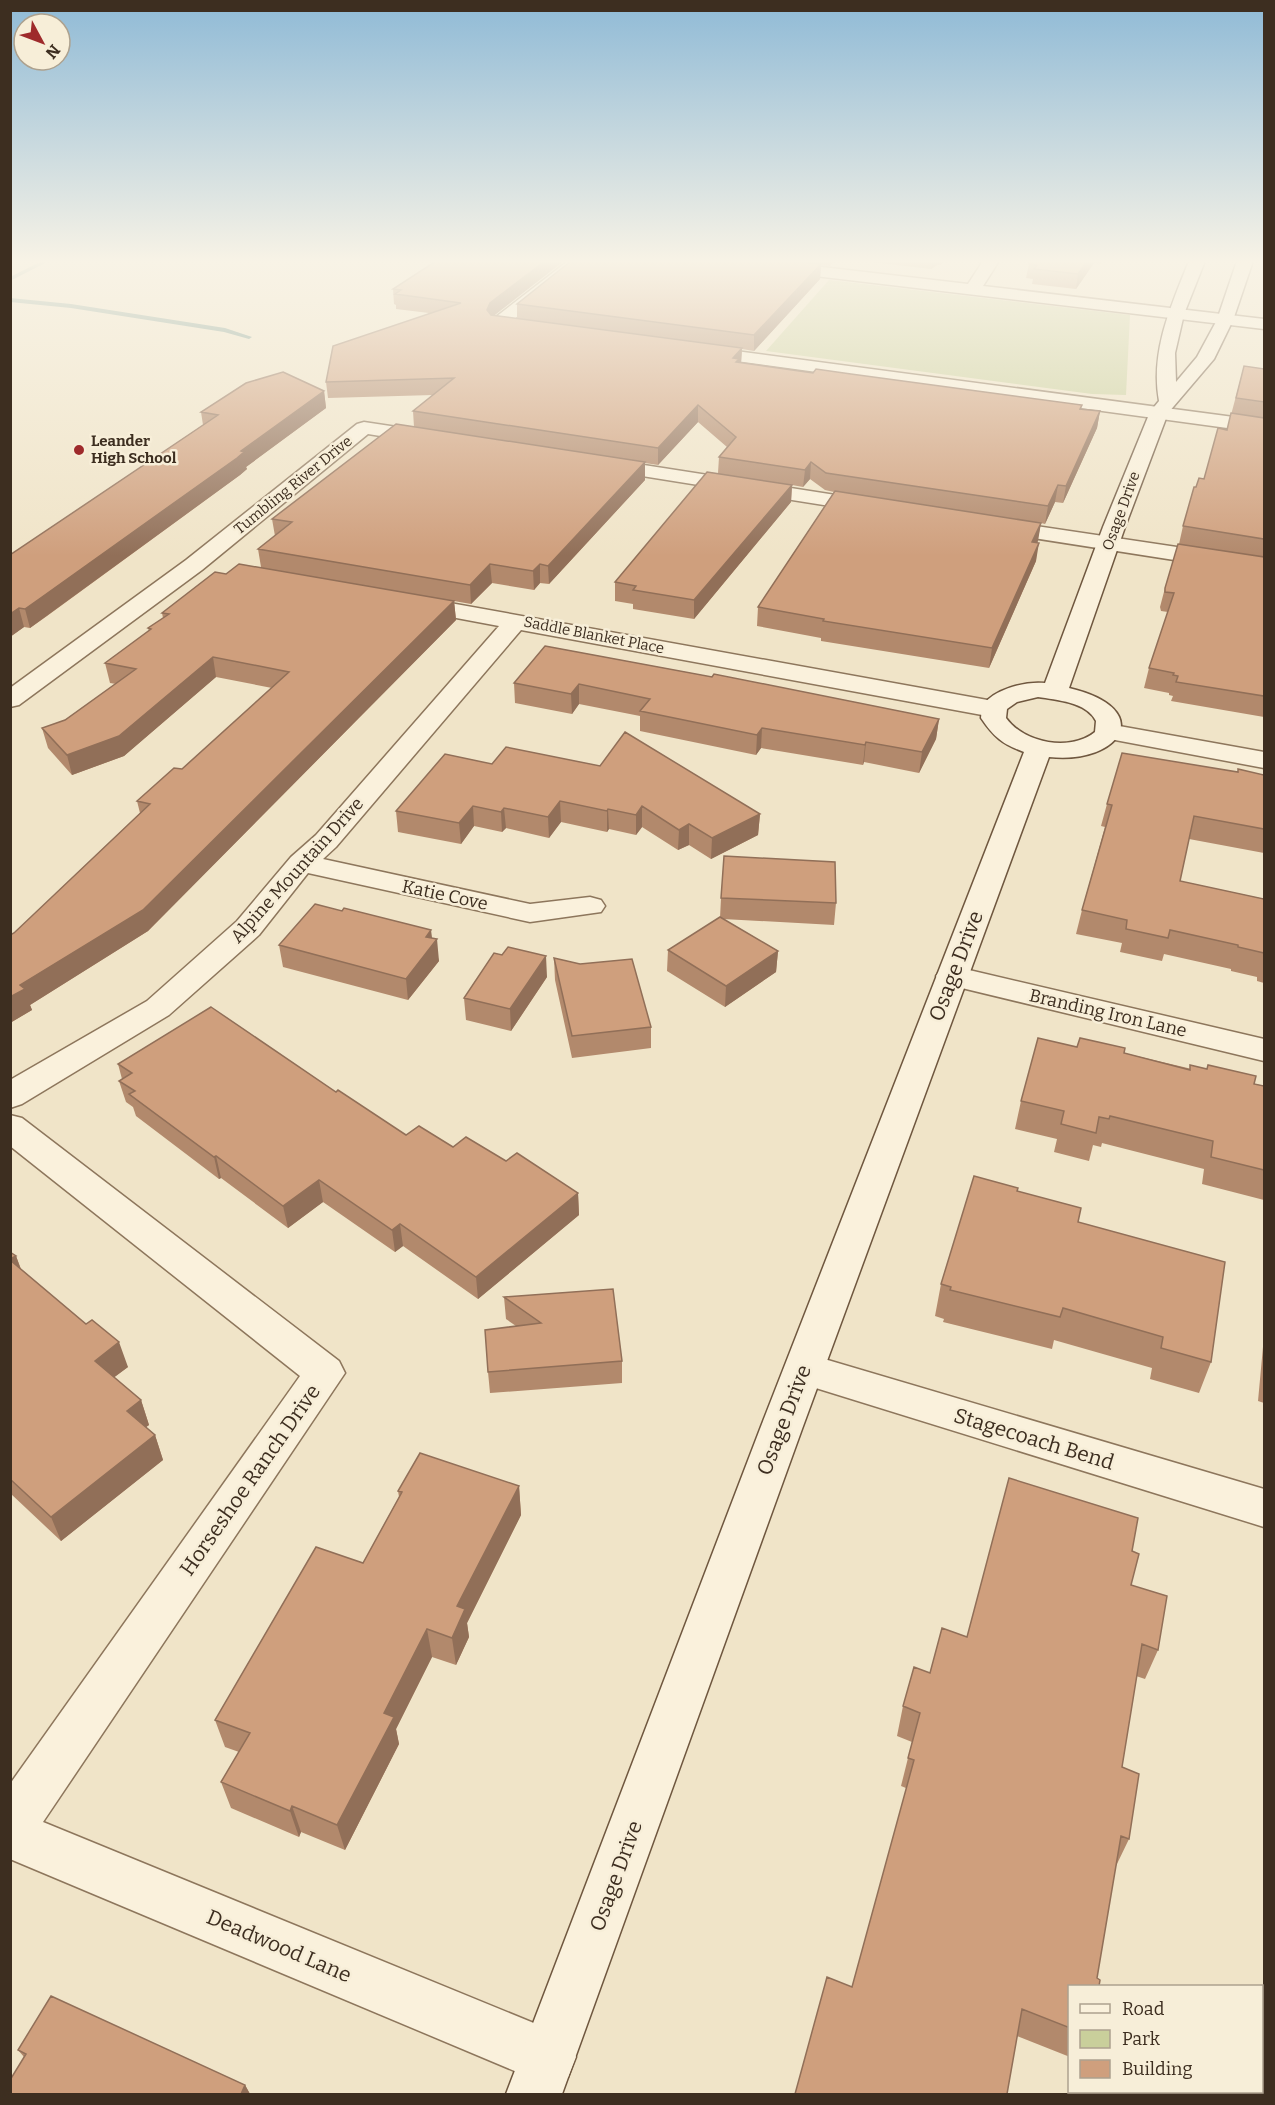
<svg xmlns="http://www.w3.org/2000/svg" width="1275" height="2105" font-family="Bitter,serif">
  <style>
    .green { fill: #c9cf9b }
    .lines { fill: none; stroke-linecap: round; stroke-linejoin: round }
    .stream { fill: #6f938a; fill-rule: evenodd }
    .street-casing { stroke: #8d765c; stroke-width: 3 }
    .secondary-casing { stroke: #6f573f; stroke-width: 3 }
    .street { fill: #faf1dc; fill-rule: evenodd }
    .secondary { fill: #faf1dc; fill-rule: evenodd }
    .wall { fill: #b2896c }
    .shaded-wall { fill: #916f58 }
    .building { fill: #cf9f7d; stroke: #916f58; stroke-width: 1.5 }
    .poi-dot { fill: #9e2a2b; stroke: #f7eed8; stroke-width: 2 }
    .labels { text-anchor: middle; stroke-width: 5; stroke-linejoin: round; paint-order: stroke }
    .far-poi-label { font-size: 15px; font-weight: bold; fill: #3d2e20; stroke: #f7eed8; text-anchor: start }
    .far-street-label { font-size: 15px; fill: #3d2e20; stroke: #f7eed8 }
    .street-label { font-size: 18px; fill: #3d2e20; stroke: #f7eed8 }
    .near-street-label { font-size: 21px; fill: #3d2e20; stroke: #f7eed8 }
  </style>
  <rect width="100%" height="100%" fill="#f0e4c8"/>
  <path class="green" d="M829,280L1130,315L1126,395L1092,394L766,351Z"/>
  <g class="lines">
    <path class="stream" d="M42,261H49L10,281V277Z
      M10,298L71,304L225,328L252,337L249,339L224,332L71,308L10,302Z"/>
    <defs>
      <path id="street" d="M568,261H586L512,321L537,325L539,329L537,333L531,334L492,328L490,324L492,320Z
        M722,261H770L968,284L983,261H999L983,286L1264,319V329L730,266Z
        M698,346L1264,421V433L692,355L689,351L692,347Z
        M364,422L430,432L437,434L440,438L437,442L430,444L368,434L202,570L19,705L10,707V688L186,560L357,424Z
        M599,458L874,501L881,503L884,507L881,511L874,513L592,468L589,464L592,460Z
        M996,520L1264,560V574L988,531L985,526L988,521Z
        M411,596L993,701L1002,704L1006,709L1002,714L993,717L521,630L336,847L323,859L530,904L590,897L601,900L605,906L601,912L530,922L308,873L259,935L169,1015L22,1104L10,1108V1080L147,1001L237,921L291,857L316,835L499,626L403,608L400,603L403,598Z
        M1108,724L1264,752V768L1099,737L1095,732L1099,727Z
        M952,966L1264,1039V1061L941,983L936,976L941,969Z
        M10,1115L22,1118L339,1361L345,1373L43,1822L568,2037L576,2057L568,2077L548,2085L10,1859V1784L300,1376L10,1146Z
        M804,1353L1264,1489V1527L790,1380L784,1369L790,1358Z"/>
      <path id="secondary" d="M1189,261H1205L1184,314L1175,353L1176,382L1197,357L1217,320L1237,261H1253L1233,320L1214,359L1168,413L1125,527L1069,688C1158,709 1120,765 1049,757L802,1429L562,2094H506L760,1429L1024,752C1002,744 994,737 981,718L982,706C994,689 1025,681 1045,683L1103,527L1150,412L1159,401C1150,352 1171,306 1189,261ZM1038,697C1056,700 1087,702 1096,721L1095,732C1070,752 1024,743 1006,718L1007,709L1017,702Z"/>
    </defs>
    <use href="#street" class="street-casing"/>
    <use href="#secondary" class="secondary-casing"/>
    <use href="#street" class="street"/>
    <use href="#secondary" class="secondary"/>
  </g>
  <path class="wall" d="M436,261L494,315L517,319V304L571,261H834L830,266L821,265L820,279L754,351L742,349L741,363L813,373L1082,405L1081,409L1100,411L1097,428L1063,503L1055,502L1045,524L1041,523L1037,543L1036,561L989,668L821,641V638L757,626L758,607L834,492L825,490L810,479L803,487L792,485L791,502L694,619L633,609V604L615,601V582L718,473L719,457L727,447L698,422L658,465L645,463V480L549,584L540,583L534,590L492,583L471,604L454,601L456,620L148,931L30,1005L32,1010L10,1023L14,933L140,813L137,801L182,769L272,688L216,677L124,756L72,775L48,748L42,728L65,720L116,684L110,683L105,663L149,631L148,628L163,618L162,613L226,574L261,567L258,549L275,536L272,519L414,427L413,411L433,395L328,398L326,382L429,313L396,309V305L394,304L393,289Z
    M861,261H944L941,265H937L931,269Z
    M1030,261H1102L1101,264L1094,263L1076,289L1032,284L1033,279L1026,278L1029,264Z
    M1264,365V717L1171,701L1173,696L1169,695V693L1144,688L1149,668L1168,612L1161,611L1160,607L1165,588L1179,544L1183,526L1196,487L1204,479L1227,430L1244,366L1264,369Z
    M324,391L326,408L246,467L247,469L240,475L47,616L30,628L24,627L10,637V555L203,425L201,412Z
    M545,646L939,719L936,739L919,773L864,762L863,765L761,748L756,755L640,731V716L579,704L572,714L515,703L514,683Z
    M492,764L760,814L758,835L711,859L689,845L678,850L642,827L636,835L609,829L607,832L561,822L549,838L506,828L502,832L474,826L461,844L398,832L396,811Z
    M1238,772L1264,775V853L1189,839L1180,881L1264,899V983L1257,981V977L1231,971V969L1164,954L1162,961L1120,952L1122,943L1076,934L1082,910L1105,827L1101,826L1107,804Z
    M721,898L836,903L834,925L723,919L778,951L776,972L725,1007L667,971L668,950L720,918Z
    M432,938L439,961L408,1000L283,967L279,945Z
    M554,958L580,964L651,1027V1048L572,1058L555,980Z
    M547,977L511,1031L466,1020L464,998Z
    M1077,1047L1124,1053L1264,1086V1200L1202,1184L1204,1169L1102,1143L1101,1147L1093,1145L1089,1161L1054,1152L1057,1139L1015,1129L1021,1101Z
    M118,1064L336,1092L406,1135L506,1161L578,1193L579,1215L478,1299L403,1246L395,1252L323,1202L288,1228L221,1178L219,1179L136,1116L133,1107L126,1102L119,1081L122,1079Z
    M1018,1191L1078,1222L1211,1362L1199,1393L1150,1379L1152,1368L1054,1340L1052,1349L943,1322L944,1319L935,1316L941,1284Z
    M10,1252L16,1256L21,1269L128,1367L114,1377L141,1400L149,1425L146,1427L155,1435L163,1460L61,1541L10,1493Z
    M504,1297L622,1361V1383L490,1393L488,1372L516,1326L506,1319Z
    M1264,1336V1403L1258,1401Z
    M519,1486L521,1515L467,1623L469,1637L456,1665L432,1657L396,1729L399,1744L345,1850L301,1832L299,1837L231,1808L221,1782L239,1752L225,1747L215,1720L363,1563L399,1497L398,1491Z
    M1132,1551L1131,1585L1158,1650L1145,1679L1136,1676L1122,1767L1129,1839L1116,1866L1070,1986V2057L1017,2036L906,1788L901,1786L912,1742L897,1736L903,1706L930,1673L967,1637Z
    M18,2050L245,2085L250,2094H10L24,2057Z"/>
  <path class="shaded-wall" d="M545,261H564L491,318L487,310L490,303Z
    M932,261H937V265L931,269Z
    M1087,261H1094V263L1076,289L1078,274Z
    M821,264L820,279L754,351V335Z
    M742,348L741,364L739,366L733,358Z
    M324,391L326,408L246,467L247,469L240,475L30,628L25,609Z
    M698,405V422L658,465V448Z
    M1100,411L1097,428L1063,503L1066,486Z
    M645,462V480L549,584L548,566Z
    M811,462L810,479L803,487L805,470Z
    M792,485L791,502L694,619V600Z
    M1058,485L1055,502L1045,524L1048,506Z
    M1041,523L1038,541L1029,560L1032,542Z
    M1039,543L1036,561L989,668L992,648Z
    M490,564L492,583L471,604L470,585Z
    M540,564V583L534,590L533,571Z
    M454,601L456,620L148,931L30,1005L32,1010L10,1023V997L20,985Z
    M19,608L24,627L10,637V614Z
    M213,657L216,677L124,756L72,775L67,755Z
    M579,684V704L572,714L571,694Z
    M939,719L936,739L919,773L922,752Z
    M762,728L761,748L756,755L757,735Z
    M866,742L864,762L863,765L865,745Z
    M560,801L561,822L549,838L548,817Z
    M473,806L474,826L461,844L459,823Z
    M642,806V827L636,835V815Z
    M504,808L506,828L502,832L501,812Z
    M608,809L609,829L607,832V811Z
    M760,814L758,835L711,859L712,838Z
    M689,824V845L678,850L679,830Z
    M431,930L433,945L437,939L439,961L408,1000L406,979L426,937Z
    M778,951L776,972L725,1007L726,986Z
    M546,956L547,977L511,1031L510,1009Z
    M216,1156L221,1178L219,1179L214,1157Z
    M319,1180L323,1202L288,1228L283,1206Z
    M578,1193L579,1215L478,1299L476,1277Z
    M400,1224L403,1246L395,1252L392,1230Z
    M16,1256L25,1281L10,1262V1259Z
    M119,1342L128,1367L104,1385L95,1361Z
    M141,1400L149,1425L135,1435L127,1411Z
    M155,1435L163,1460L61,1541L51,1517Z
    M519,1486L521,1515L467,1623L469,1637L456,1665L452,1638L457,1606Z
    M427,1629L432,1657L396,1729L399,1744L345,1850L337,1825L384,1713Z
    M292,1806L301,1832L299,1837L290,1811Z
    M245,2085L250,2094H241Z"/>
  <path class="building" d="M436,261H545L490,303L487,310L491,315L742,348L733,358L739,359L736,362L813,373L816,369L851,374L1082,405L1080,409L1100,411L1066,486L1058,485L1048,506L826,473L811,462L805,470L719,457L736,437L698,405L658,448L413,411L454,378L326,382L333,346L461,303L395,294L401,290L393,289Z
    M571,261H792L821,264L754,335L517,304Z
    M1030,261H1087L1078,274L1034,269L1037,265L1029,264Z
    M1264,365V402L1236,398L1244,366L1264,369Z
    M283,372L324,391L241,451L244,452L237,458L42,597L25,609L19,608L10,614V555L218,415L201,412L246,383Z
    M1231,413L1264,418V539L1183,526L1194,487H1196L1199,478L1204,479L1218,428L1227,430Z
    M396,424L645,462L548,566L540,564L533,571L490,564L470,585L258,549L292,522L272,519Z
    M707,472L792,485L694,600L633,590L636,586L615,582Z
    M835,491L1041,523L1032,542L1039,543L992,648L823,621L824,619L758,607Z
    M1178,544L1264,557V696L1176,682L1178,676L1173,675L1174,673L1149,668L1174,593L1165,592V588Z
    M239,564L454,601L143,910L20,985L25,989L10,997V935L14,933L150,804L137,801L174,768L182,769L289,672L213,657L119,736L67,755L42,728L65,720L136,669L105,663L151,629L148,628L169,614L162,613L215,572L226,574Z
    M545,646L712,677L714,674L939,719L922,752L866,742L865,745L762,728L757,735L640,711L650,699L579,684L571,694L514,683Z
    M625,732L760,814L712,838L689,824L679,830L642,806L636,815L608,809L607,811L560,801L548,817L504,808L501,812L473,806L459,823L396,811L445,754L492,764L506,747L600,766Z
    M1122,753L1238,772V769L1264,775V829L1194,816L1180,881L1264,899V953L1238,947V945L1170,930L1168,938L1126,929L1127,920L1082,910L1112,805L1107,804Z
    M724,856L835,862L836,903L721,898Z
    M315,904L342,911L344,908L431,930L426,937L437,939L406,979L279,945Z
    M720,917L778,951L726,986L668,950Z
    M508,947L546,956L510,1009L464,998L494,953L502,955Z
    M554,958L580,964L632,959L651,1027L572,1036Z
    M211,1007L336,1092L338,1090L406,1135L419,1126L453,1147L466,1137L506,1161L517,1153L578,1193L476,1277L400,1224L392,1230L319,1180L283,1206L216,1156L214,1157L129,1094L135,1091L119,1081L132,1073L118,1064Z
    M1038,1038L1077,1047L1080,1038L1125,1048L1124,1053L1190,1070V1065L1207,1069L1208,1065L1256,1076L1254,1084L1264,1086V1170L1211,1157L1213,1141L1110,1116L1109,1119L1099,1117L1096,1133L1061,1124L1064,1111L1021,1101Z
    M974,1176L1018,1188L1017,1191L1081,1208L1078,1222L1225,1262L1211,1362L1161,1348L1163,1337L1063,1308L1060,1317L950,1290L951,1287L941,1284Z
    M10,1252L16,1256L10,1259Z
    M10,1260L86,1324L92,1320L119,1342L95,1361L141,1400L127,1411L155,1435L51,1517L10,1479Z
    M613,1289L622,1361L488,1372L485,1330L541,1323L504,1297Z
    M420,1453L519,1486L457,1606L465,1609L452,1638L427,1629L384,1713L394,1717L337,1825L292,1806L290,1811L221,1782L250,1733L215,1720L316,1547L363,1563L402,1492L398,1491Z
    M1009,1478L1138,1518L1132,1551L1139,1554L1131,1585L1167,1596L1158,1650L1142,1644L1122,1767L1139,1774L1129,1839L1121,1836L1097,1978L1100,1980L1099,1986H1070V2028L1022,2009L1007,2094H795L827,1977L852,1987L914,1760L908,1758L920,1713L903,1706L914,1667L930,1673L942,1628L967,1637Z
    M51,1996L245,2085L241,2094H10V2080L26,2054L18,2050Z"/>
  <linearGradient id="sky" x2="0" y2="1"><stop stop-color="#8fbad6"/><stop offset="0.47" stop-color="#f8f3e6"/><stop offset="1" stop-color="#f8f3e6" stop-opacity="0"/></linearGradient>
  <rect width="1275" height="556" fill="url(#sky)"/>
  <circle class="poi-dot" cx="79" cy="450" r="6"/>
  <g class="labels">
    <g class="far-poi-label">
      <text x="91" y="446">Leander<tspan x="91" dy="17">High School</tspan></text>
    </g>
    <g class="far-street-label">
      <text transform="translate(293 485) rotate(-39)" y="5">Tumbling River Drive</text>
      <text transform="translate(1121 511) rotate(-70)" y="5">Osage Drive</text>
      <text transform="translate(594 635) rotate(11)" y="5">Saddle Blanket Place</text>
    </g>
    <g class="street-label">
      <text transform="translate(297 870) rotate(-48)" y="6">Alpine Mountain Drive</text>
      <text transform="translate(445 895) rotate(12)" y="6">Katie Cove</text>
      <text transform="translate(1108 1013) rotate(13)" y="6">Branding Iron Lane</text>
    </g>
    <g class="near-street-label">
      <text transform="translate(956 966) rotate(-69)" y="7">Osage Drive</text>
      <text transform="translate(784 1420) rotate(-69)" y="7">Osage Drive</text>
      <text transform="translate(1034 1439) rotate(17)" y="7">Stagecoach Bend</text>
      <text transform="translate(250 1480) rotate(-55)" y="7">Horseshoe Ranch Drive</text>
      <text transform="translate(616 1876) rotate(-70)" y="7">Osage Drive</text>
      <text transform="translate(279 1946) rotate(23)" y="7">Deadwood Lane</text>
    </g>
  </g>
  <rect width="1275" height="2105" fill="none" stroke="#3d2e20" stroke-width="24"/>
  <rect x="1068" y="1985" width="195" height="108" fill="#f7eed8" stroke="#ada18e" stroke-width="1.5"/>
  <rect x="1080" y="2004" width="30" height="9" fill="#faf1dc" stroke="#ada18e" stroke-width="1.5"/>
  <text x="1122" y="2015" font-size="18" fill="#3d2e20">Road</text>
  <rect x="1080" y="2030" width="30" height="18" fill="#c9cf9b" stroke="#ada18e" stroke-width="1.5"/>
  <text x="1122" y="2045" font-size="18" fill="#3d2e20">Park</text>
  <rect x="1080" y="2060" width="30" height="18" fill="#cf9f7d" stroke="#ada18e" stroke-width="1.5"/>
  <text x="1122" y="2075" font-size="18" fill="#3d2e20">Building</text>
  <g transform="translate(42 42) rotate(131)"><circle r="28" fill="#f7eed8" stroke="#ada18e" stroke-width="1.5"/>
  <path d="M0-4.5L10 22L0 15L-10 22Z" fill="#9e2a2b"/>
  <text y="-9" font-size="16" font-weight="bold" text-anchor="middle" fill="#3d2e20">N</text>
  </g>
</svg>
